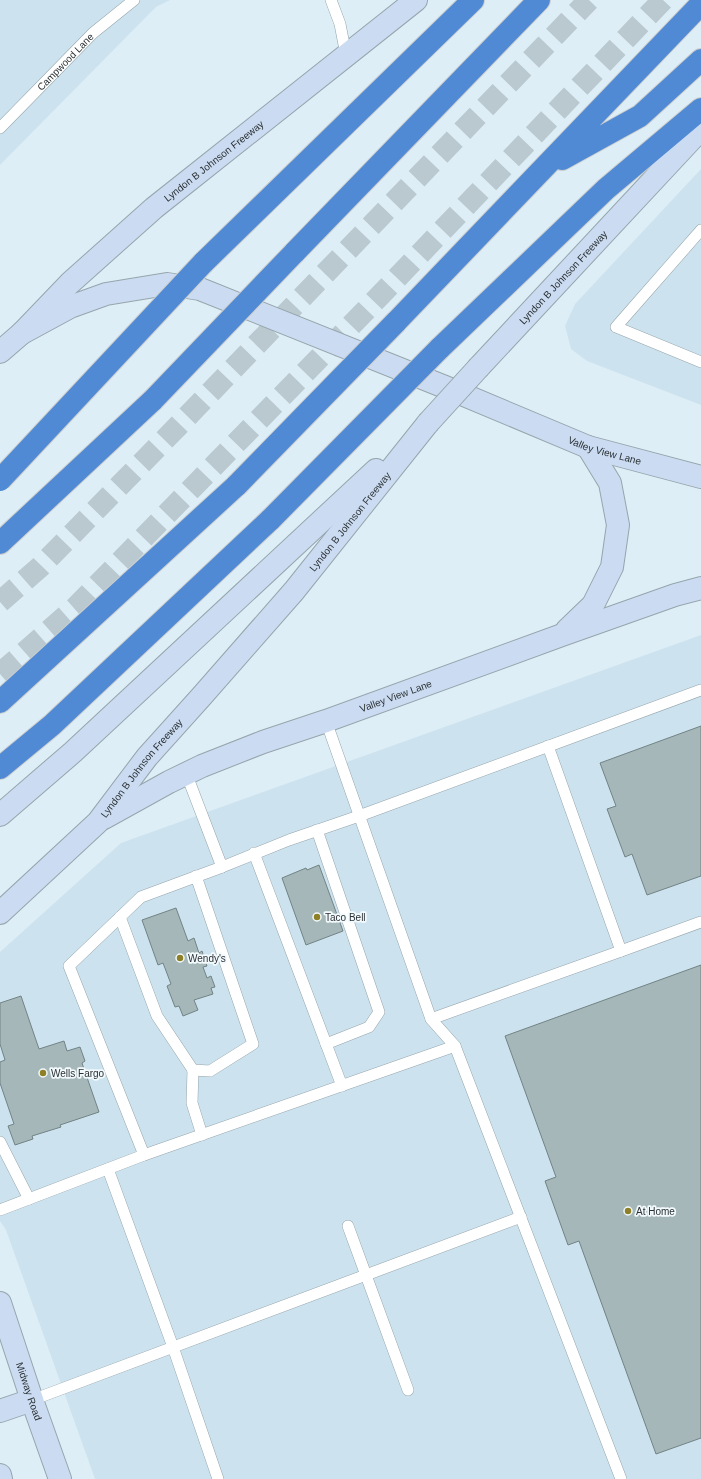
<svg xmlns="http://www.w3.org/2000/svg" width="701" height="1479" font-family="Helvetica,sans-serif">
  <style>
    .built { fill: #cce3ef }
    .building { fill: #a5b7b8; stroke: #728385 }
    .lines { fill: none; stroke-linecap: round; stroke-linejoin: round }
    .highway-tunnel { stroke: #bac8cf; stroke-width: 22; stroke-dasharray: 22 11; stroke-linecap: butt }
    .lane-casing { stroke: #96a5ac; stroke-width: 12 }
    .secondary-casing { stroke: #96a5ac; stroke-width: 24 }
    .highway-casing { stroke: #cccece; stroke-width: 24 }
    .lane { stroke: #fff; stroke-width: 11 }
    .secondary { stroke: #cbdcf2; stroke-width: 22 }
    .highway { stroke: #518ad4; stroke-width: 22 }
    .secondary-bridge-casing { stroke: #96a5ac; stroke-width: 24; stroke-linecap: butt }
    .highway-bridge-casing { stroke: #cccece; stroke-width: 24; stroke-linecap: butt }
    .secondary-bridge { stroke: #cbdcf2; stroke-width: 22 }
    .highway-bridge { stroke: #518ad4; stroke-width: 22 }
    .poi-dot { fill: #8d8027; stroke: #f3fafd; stroke-width: 1.5 }
    .labels { text-anchor: middle; stroke-width: 3.5; stroke-linejoin: round; paint-order: stroke }
    .street-label { font-size: 10px; fill: #2b3134; stroke: #f3fafd }
    .poi-label { font-size: 10px; fill: #2b3134; stroke: #f3fafd; text-anchor: start }
  </style>
  <rect width="100%" height="100%" fill="#deeef6"/>
  <path class="built" d="M0,0H170L156,7L0,165Z
    M701,169V405L587,361L571,349L565,326L575,304Z
    M701,635V1479H95L6,1230L0,1221V952L121,843Z"/>
  <path class="building" d="M701,726V876L647,895L632,854L625,857L607,809L616,806L600,763Z
    M319,865L343,931L306,945L282,878L306,868L307,870Z
    M176,908L188,941L194,938L199,953L202,951L207,966L203,967L207,978L211,976L215,987L211,988L213,994L194,1000L198,1010L183,1016L179,1006L175,1007L167,986L171,984L163,963L158,965L142,920Z
    M701,965V1438L656,1454L579,1241L568,1245L545,1181L556,1177L505,1036Z
    M21,996L39,1049L64,1041L67,1051L80,1047L85,1061L82,1063L99,1112L60,1125L61,1127L32,1136L33,1139L15,1145L8,1126L14,1124L0,1083V1062L5,1060L0,1044V1003Z"/>
  <g class="lines">
    <path class="highway-tunnel" d="M0,602L40,567L178,426L589,0
      M0,674L76,607L370,306L663,0"/>
    <defs>
      <g id="lane">
        <path d="M331,0L340,24L346,55"/>
        <path id="s1" d="M0,128L93,33L134,0"/>
        <path d="M701,230L616,327L701,362"/>
        <path d="M326,721L431,1019L455,1046L621,1479"/>
        <path d="M548,746L621,951L701,922"/>
        <path d="M186,773L222,867L289,840L359,816L701,690"/>
        <path d="M317,830L379,1012L369,1027L326,1044"/>
        <path d="M254,853L342,1086"/>
        <path d="M120,917L157,1016L193,1070L210,1071L253,1044L196,876"/>
        <path d="M431,1019L621,951"/>
        <path d="M193,1070L192,1103L202,1135"/>
        <path d="M0,1142L29,1199"/>
        <path d="M144,1155L69,966L141,897L222,867"/>
        <path d="M108,1169L173,1347L218,1479"/>
        <path d="M0,1210L144,1155L455,1046"/>
        <path d="M348,1226L408,1390"/>
        <path d="M32,1400L521,1217"/>
      </g>
      <g id="secondary">
        <path id="s2" d="M22,333L70,307L106,294L167,284L200,289L445,387L588,447L701,477"/>
        <path id="s3" d="M0,352L22,333L70,283L154,208L416,0"/>
        <path id="s4" d="M479,367L701,129"/>
        <path d="M567,630L593,605L612,567L618,525L610,483L588,447"/>
        <path d="M0,815L73,752L376,470"/>
        <path id="s5" d="M104,818L169,782L202,766L263,742L326,721L562,635L675,595L701,588"/>
        <path id="s6" d="M0,913L98,822L147,757L201,697L294,591L428,423"/>
        <path id="s7" d="M0,1303L32,1400L60,1479"/>
        <path d="M0,1411L32,1400"/>
        <path d="M0,1475L1,1479"/>
      </g>
      <path id="highway" d="M562,159L640,116L701,60
        M294,253L539,0
        M203,263L473,0
        M396,322L701,4
        M439,349L606,189L701,109
        M0,543L153,400
        M0,702L237,485
        M0,768L52,725L271,519"/>
    </defs>
    <use href="#lane" class="lane-casing"/>
    <use href="#secondary" class="secondary-casing"/>
    <use href="#highway" class="highway-casing"/>
    <use href="#lane" class="lane"/>
    <use href="#secondary" class="secondary"/>
    <use href="#highway" class="highway"/>
    <defs>
      <path id="secondary-bridge" d="M428,423L479,367"/>
      <path id="highway-bridge" d="M153,400L294,253
        M0,480L203,263
        M237,485L396,322
        M271,519L439,349"/>
    </defs>
    <use href="#secondary-bridge" class="secondary-bridge-casing"/>
    <use href="#highway-bridge" class="highway-bridge-casing"/>
    <use href="#secondary-bridge" class="secondary-bridge"/>
    <use href="#highway-bridge" class="highway-bridge"/>
  </g>
  <g class="poi-dot">
    <circle cx="317" cy="917" r="4"/>
    <circle cx="180" cy="958" r="4"/>
    <circle cx="43" cy="1073" r="4"/>
    <circle cx="628" cy="1211" r="4"/>
  </g>
  <g class="labels">
    <g class="street-label">
      <text dy="4" stroke="none"><textPath href="#s1" startOffset="93">Campwood Lane</textPath></text>
      <text dy="4" stroke="none"><textPath href="#s3" startOffset="287">Lyndon B Johnson Freeway</textPath></text>
      <text dy="4" stroke="none"><textPath href="#s4" startOffset="123">Lyndon B Johnson Freeway</textPath></text>
      <text dy="4" stroke="none"><textPath href="#s2" startOffset="624">Valley View Lane</textPath></text>
      <text dy="4" stroke="none"><textPath href="#s6" startOffset="526">Lyndon B Johnson Freeway</textPath></text>
      <text dy="4" stroke="none"><textPath href="#s5" startOffset="317">Valley View Lane</textPath></text>
      <text dy="4" stroke="none"><textPath href="#s6" startOffset="203">Lyndon B Johnson Freeway</textPath></text>
      <text dy="4" stroke="none"><textPath href="#s7" startOffset="93">Midway Road</textPath></text>
    </g>
    <g class="poi-label">
      <text x="325" y="921">Taco Bell</text>
      <text x="188" y="962">Wendy's</text>
      <text x="51" y="1077">Wells Fargo</text>
      <text x="636" y="1215">At Home</text>
    </g>
  </g>
</svg>
